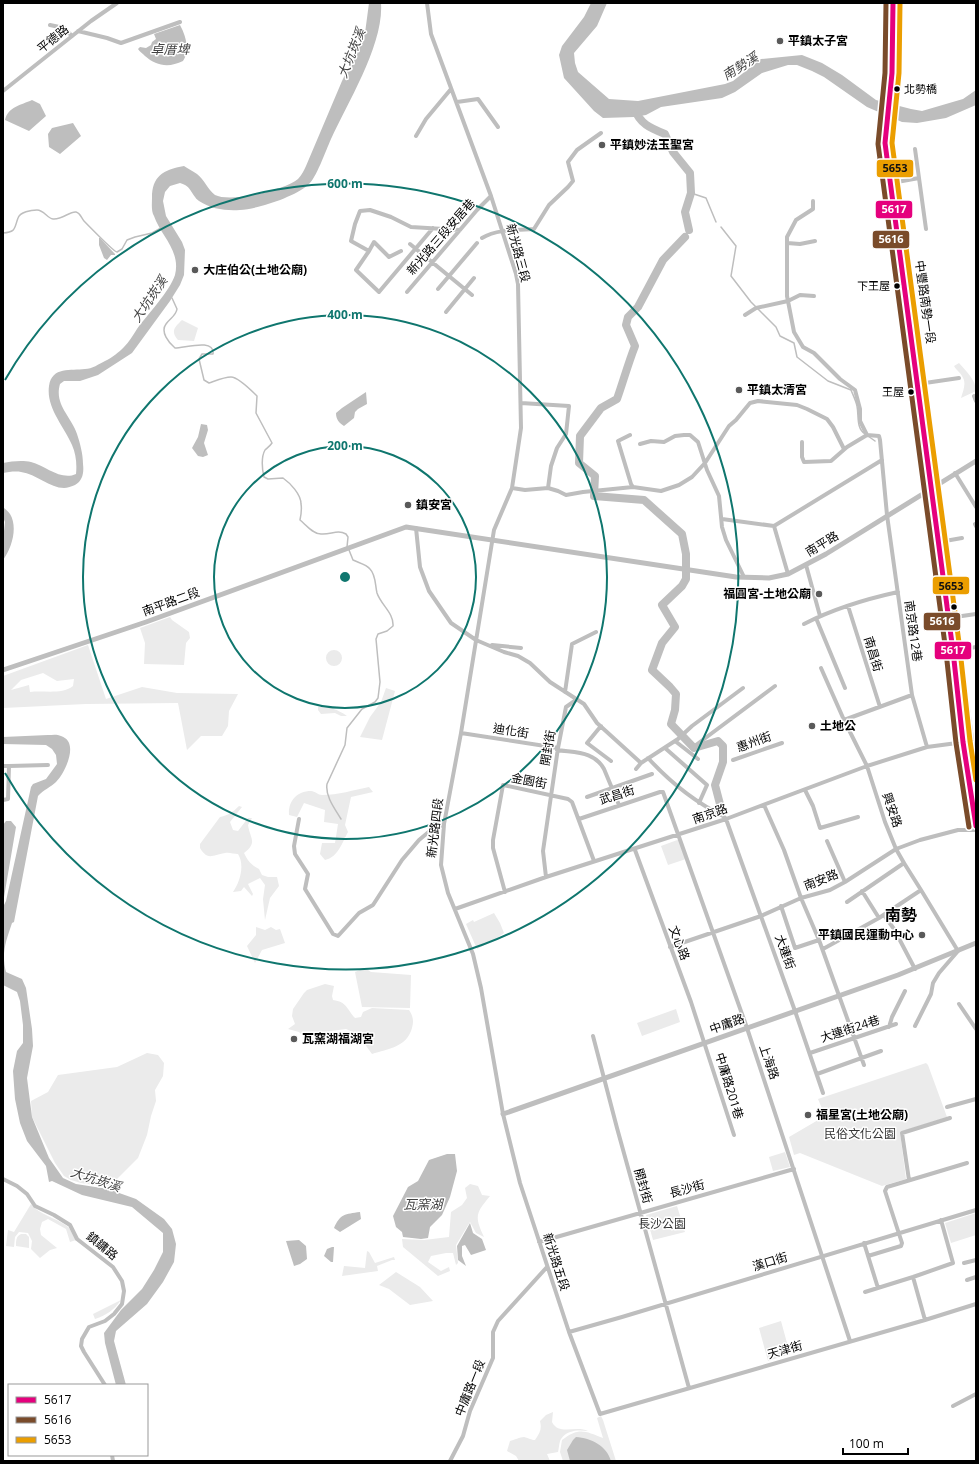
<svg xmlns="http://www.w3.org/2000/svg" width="979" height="1464" font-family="'Open Sans','Noto Sans TC',sans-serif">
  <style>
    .green { fill: #ebebeb; fill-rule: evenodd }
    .water { fill: #bebebe }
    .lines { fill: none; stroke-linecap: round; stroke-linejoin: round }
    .stream { stroke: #bebebe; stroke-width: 1.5 }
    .river { stroke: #bebebe; stroke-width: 8 }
    .minor { stroke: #bebebe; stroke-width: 4 }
    .tertiary { stroke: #bebebe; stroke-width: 5 }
    .secondary { stroke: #b8b8b8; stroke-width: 5.5 }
    .bus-1-casing { stroke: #fff; stroke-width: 8 }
    .bus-2-casing { stroke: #fff; stroke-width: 8 }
    .bus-3-casing { stroke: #fff; stroke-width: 8 }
    .bus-1 { stroke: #e5007d; stroke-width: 5 }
    .bus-2 { stroke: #7a4b2a; stroke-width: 5 }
    .bus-3 { stroke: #eb9e00; stroke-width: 5 }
    .ring { fill: none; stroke: #0f766e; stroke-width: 2 }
    .poi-dot { fill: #595959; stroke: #fff; stroke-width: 1.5 }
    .bus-dot { fill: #000; stroke: #fff; stroke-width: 1.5 }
    .labels { text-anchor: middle; stroke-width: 3; stroke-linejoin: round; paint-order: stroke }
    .bus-label { font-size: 11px; fill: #000; stroke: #fff; text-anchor: end }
    .street-label { font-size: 12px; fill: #000; stroke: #fff }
    .poi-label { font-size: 12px; font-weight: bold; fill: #000; stroke: #fff; text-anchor: start }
    .park-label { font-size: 12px; fill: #323232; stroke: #fff }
    .water-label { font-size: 13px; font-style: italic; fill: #434343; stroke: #fff }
    .district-label { font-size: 16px; font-weight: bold; fill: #000; stroke: #fff }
    .centre { fill: #0f766e; stroke: #fff; stroke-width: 2 }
    .ring-label { font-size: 12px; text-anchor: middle; font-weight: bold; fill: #0f766e; stroke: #fff; stroke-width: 3; stroke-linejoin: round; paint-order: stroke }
    .line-badge { stroke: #fff; stroke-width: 1.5 }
    .badge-label { font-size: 11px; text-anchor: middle; font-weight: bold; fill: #fff }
    .pale-badge-label { font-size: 11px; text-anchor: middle; font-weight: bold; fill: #111 }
  </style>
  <rect width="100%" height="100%" fill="#fff"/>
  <path class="green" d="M182,320L198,328L194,341L178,340C170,331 175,327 182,320Z
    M959,363C966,371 976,380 976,391L961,398C963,391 967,383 962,376C959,371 957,371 954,366Z
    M170,617L172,620L189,632L190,638L186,643L184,665L144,664L145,643L140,628Z
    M88,645L106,699L142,687L177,693L238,694L229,711L228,726L222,736H201L187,750L178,703L86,704L3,708V676ZM43,673L57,681L74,679L73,686C61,695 44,690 30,692L29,685L11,690L21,680Z
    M326 658a8 8 0 1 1 16 0a8 8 0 1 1-16 0Z
    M386,688L395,691L382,740L360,737L370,717L381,702Z
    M318,707C330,707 337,709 347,716H341L335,713L321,714L318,710Z
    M369,787L373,792L351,797L345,825L348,832C342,843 338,857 325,860L320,854L322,843H335L338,824L324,822L325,810L304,803L297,817L289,815C288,802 296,791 311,791C315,791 318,795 322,795C338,795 354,790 369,787Z
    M239,806L242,807L230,822L233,830L238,831L248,818H252L248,825C250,839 258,842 244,853C248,861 251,865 259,869L262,875L268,877H277L279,886L270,898L265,920L263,899L265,885L260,878L248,884L253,894L252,896L244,887L241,891L233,892C240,882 245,865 238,854C234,854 229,852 225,853C212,855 208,861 200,848V844L220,817C229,815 233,812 239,806Z
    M680,839L686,859L668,865L661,846Z
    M494,913L500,923L504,933L497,938L477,949L466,924L473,920L474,922Z
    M256,927L265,930L271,927L276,930L280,929L285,943L262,950L255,963L247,946L256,935Z
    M365,968L371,972L411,975L410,1008L362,1007L355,972Z
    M325,984L334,986L332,996L333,1000C347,1002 346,1008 355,1018L361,1017L363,1012L372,1008L409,1010C413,1016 414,1021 412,1028C407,1047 388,1049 372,1054C364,1043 359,1034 346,1029L302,1035L299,1032L288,1029L295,1024L292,1016L293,1009L304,993L307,990Z
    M676,1009L680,1022L642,1036L637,1023Z
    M147,1053L158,1055L164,1063L163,1076L155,1090L156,1101L151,1116L147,1135L138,1158L109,1187L81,1183L71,1180L64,1176L55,1163L32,1117L31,1101L48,1092L58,1075L117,1067Z
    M926,1063L928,1065L947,1117L900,1132L906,1179L882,1186L800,1153L794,1155L789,1137L825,1116L818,1099Z
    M785,1152L790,1167L773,1171L769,1157Z
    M470,1184L478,1186L482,1195L490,1196C476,1213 474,1216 484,1237L476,1233L470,1222L456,1245L458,1263L456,1265L453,1253H446L431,1256L428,1262L441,1271L449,1267L450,1271L438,1276L403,1247L402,1239L424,1240L449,1237L451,1212L462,1205L467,1198L465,1188Z
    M31,1204C38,1214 56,1218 67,1226C71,1229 73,1236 76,1240L70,1242L66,1229L48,1219L42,1222L40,1229L41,1235L57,1248L50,1250L40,1258L31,1249L32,1241L28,1233L19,1232L15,1237L14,1247L6,1246L8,1230L14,1232Z
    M677,1206L685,1232L653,1240L646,1215Z
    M976,1213V1235L951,1243L945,1223Z
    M21,1234H26L29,1237V1248L16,1246C16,1241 16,1236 21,1234Z
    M367,1251L369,1252L375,1263L394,1257L395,1260H392L377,1266L378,1271L342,1276L344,1266L365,1268Z
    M396,1272L420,1287L433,1301L410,1305L389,1289L379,1285Z
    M121,1300C114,1310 107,1315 95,1319L93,1314Z
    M781,1321L790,1354L768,1361L759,1328Z
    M553,1412L552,1422C559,1436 576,1425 588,1431C578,1430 567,1430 561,1439C559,1442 559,1449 558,1452L547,1454L550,1461H519L516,1456L507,1451L510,1441C514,1440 520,1437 524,1437C529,1438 531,1440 535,1440C540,1433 542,1429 540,1421L546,1415Z
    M601,1416L603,1420L616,1461H563L560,1452L562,1440C579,1427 585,1431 603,1438L597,1418Z"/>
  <path class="water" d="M369,3H381C384,44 348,102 331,139C326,150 316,179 308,185C294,197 258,209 240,210C226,211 211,209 199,201C191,195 192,186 180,183L170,186L165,192L163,201L166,216L182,242L185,250L184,275L180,285L170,301L132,353L98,375L80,381H64L60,384C54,405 71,416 77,434C80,443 83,454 83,464C84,472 83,481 75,485C72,486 67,488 64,488C50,488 36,474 21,472C16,471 8,472 3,473V463C12,461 23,460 31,462C46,466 61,481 76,474C77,464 76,454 72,445C64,426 46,408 49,386C52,366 71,371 85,369C92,369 99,364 105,361C112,358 119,352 124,347C129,342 133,335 137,329C147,315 170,291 175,275C181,251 161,236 154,216C151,211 152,204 152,198C152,176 163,170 184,166C188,169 193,171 197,174C204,179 208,190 215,195C231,203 285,190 298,179C302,175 304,170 306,166L342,81L365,33Z
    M591,3H607L597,26L574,53L575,63L578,72L609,99L638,101L725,84L733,81L761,59L802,55L822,63L842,75L876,100L911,109L922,111L963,99L976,90V105L946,118L917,123L902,122L867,107L824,77L812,71L797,65H788L762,73L735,92L722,98L661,107L646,115L634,117L603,118L594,111L564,78L559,55L562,46L584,17Z
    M180,25C186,36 190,50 183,61C169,68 156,66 145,56C142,53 140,52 138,49L140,47L146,48L151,45L152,42L156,39L154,34Z
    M32,100L40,104L46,116L29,131L5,120C8,107 21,105 32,100Z
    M73,123L81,136L60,154L49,147L48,134L52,128Z
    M99,238H100L115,254V255H111L107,260L104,258L99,245Z
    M366,392L367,404L358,409L355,412L354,418L344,426C339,423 336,419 336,413L342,408Z
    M201,424L207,425L208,430L204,443L208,455L203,457L198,456L192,448L198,437Z
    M3,507C5,509 8,511 10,514C18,527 12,548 3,560V540L5,522L3,517Z
    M48,735C52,735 57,734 61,736C80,742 65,773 56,782C51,787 43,790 38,796L14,922L12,923C6,941 1,953 6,972L22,979L26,988L32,1029L33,1046L27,1078L32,1117L49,1158L63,1178L76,1184L108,1189L136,1199L164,1219L172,1229L176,1244L174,1262L163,1282L147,1304L116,1331L114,1341L126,1385H116L105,1343L104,1333L121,1310L142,1289L154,1270L163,1252V1233L132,1207L82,1195L52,1181L49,1182L46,1166L27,1141L20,1123L15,1099L13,1071L17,1051L23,1043V1025L20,1001L17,992L3,985V907L6,901L31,787L33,784L46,779L57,764L56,755L52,749L46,745L3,744V737Z
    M6,821H11L16,827L3,903V825Z
    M447,1154H455L457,1171L450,1197L442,1215L430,1227L428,1238L421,1239L403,1237L402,1232L396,1227L393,1216L408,1187L418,1181L429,1160Z
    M360,1212L361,1219L340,1232L334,1228C340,1214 345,1214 360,1212Z
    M470,1223L473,1233L482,1239L486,1250L471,1255L465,1245L462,1246V1256L466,1266L458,1260L457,1246Z
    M299,1240L306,1246L307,1259L300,1264L294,1266L286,1241Z
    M332,1247H334L333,1262H331L324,1256L327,1249Z
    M576,1437C591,1438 607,1446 611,1461H570L567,1450L573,1440Z"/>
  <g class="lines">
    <path class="stream" d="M691,193L706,198L716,222
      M721,227L736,246L731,276L751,302L776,327L780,336L794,343L797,357L828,381L851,390C853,395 856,401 857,406C859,416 856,428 865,434
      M3,233C16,232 14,229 18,218C20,212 31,210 37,210C44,210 47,218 53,219C62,220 70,211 76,212C80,213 81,217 84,221C87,224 114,252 117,252L122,249L127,240L135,237L152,233L161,228
      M172,298L177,309C176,316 170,318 166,324C160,332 169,343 175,348C185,348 215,338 213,354H202L199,359L204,380L209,383C215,381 224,377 231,377C238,377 252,391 257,396L256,413L272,443C270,446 268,447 265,450C261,457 262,469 264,477L268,479L283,478C290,483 301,494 301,504C302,509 301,515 300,520C306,525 313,534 321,534C331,535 337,529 346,534L348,537L347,547
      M868,436L875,441
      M341,819C335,809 325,796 327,784L345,745L347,728L362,709L375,702L378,698L380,682L376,639L378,634L387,631L393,626C394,613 381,605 377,593C375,585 376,575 370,569C366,564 359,563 353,560L349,550"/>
    <path class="river" d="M634,108C640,124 650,128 665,134L673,152L690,173L691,193L685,212L689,230
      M685,237L663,260L638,307L628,317L626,325L635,346C628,364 623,382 617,399L601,408L580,436L579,463L595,476L594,496L644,500L682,534L686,554V579L682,586L662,605L675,627L662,643L652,670L670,687L676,694L675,710L671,724L694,748L718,741L723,746V762L715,785L721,808"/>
    <path class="minor" d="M427,3L431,34L491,196L516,274L518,284L521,428L512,488L494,530L461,733L444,824L441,865L448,893L473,954L481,988L503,1114L520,1183L569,1332L600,1414L925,1320L976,1304
      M50,25L64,28L72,36
      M78,31L107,38L121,43L180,22
      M3,91L91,21L117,3
      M457,102L478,99L498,127
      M416,136L426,119L451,89
      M915,149L926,229
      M897,182L919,178
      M813,201V209L796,220L787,237V296L794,332L803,347L814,353L840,379L855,390L860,409V421L867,435
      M482,238C497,229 517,230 534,229L549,205L568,187L573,181L568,162L577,150L601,133
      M787,243L800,244L815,241
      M410,244L472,295
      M369,251L356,270L379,292L433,228
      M401,251L389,257L374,242L369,251L351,241L355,224L360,211L370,210L391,217L411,227L460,230
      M438,289L477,243
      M407,292L477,210L491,196
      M446,312L474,278
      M745,315L756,308L788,301L800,295L814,296
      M925,383L959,378
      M974,396L976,401
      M521,403L569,406L566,434L557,448L551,466L548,488
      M630,435L618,441L631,484L633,487L661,491L679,485L692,477L705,463L729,426L736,420L750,403L758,401L797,405L807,409L827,419L833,427L844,449
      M867,435L879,436L880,440L887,515L912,695L927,747
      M802,442V457L804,462L831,461L847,447L867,435
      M640,444L651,441L664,442L675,436L684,435H690L698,442L707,470L719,496L722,527L726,540L744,577
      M955,473L976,507
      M512,488L525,490L548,488L558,491L566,495L583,492L633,487
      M722,519L774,526L788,574
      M975,524L976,526
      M774,526L882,460
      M416,528L420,567L429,591L451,623L476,640L504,652L518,656L530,663L550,682L584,704L597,723L641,763
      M945,541L962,538
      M806,565L820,616
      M848,606L880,707
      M816,618L845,688
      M948,618L976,614
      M804,624C833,609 866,599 898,592
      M492,645L521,648
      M960,650L976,647
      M821,668L844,720L867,766L885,822L896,849L904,863L921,890L958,951L939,973L933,983L931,994L915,1026
      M565,692L572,644L596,632
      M844,720L912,695
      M601,726L587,743L611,761
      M461,733L558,748
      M675,741L698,759
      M665,748L707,785L699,803
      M692,748L775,686
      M557,750C576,753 594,751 604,769L619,805
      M648,758C669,781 695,802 723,816L726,819L795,1011L823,1093
      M733,760L782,743
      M3,766H9L8,799L3,800
      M9,766L48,765
      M636,769L641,763L678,739L692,726L743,688
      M805,790L813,806L820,828L858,817
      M587,797L652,774
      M764,805L784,850L801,898L819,940L864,1065
      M299,819L294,846L295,854L308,874L305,889L333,934L338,936L359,913L373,905L402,860L419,840L431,830L444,824
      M579,819L660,792H663L747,1028L850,1341
      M827,841L845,882
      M635,850L691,1002L734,1135
      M546,877L543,851L558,748L566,707L576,700
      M862,891L879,918
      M505,892L493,848V840L503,785L568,799L572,802L594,861
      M847,902L904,863
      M781,906L795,948L819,940
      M455,909L546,877L726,819L867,766L927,747L972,741
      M884,915L894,929L915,969
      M670,947L761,916L801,898L830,890L845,882L896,849L920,840L958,830H976
      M823,949L879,918L921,890
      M959,1004L976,1029
      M889,1027L892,1017L905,991
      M593,1036L617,1128L689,1388
      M810,1053L896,1024
      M817,1074L881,1051
      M947,1107L976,1099
      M3,1179L17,1186L27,1194L35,1206L54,1215L70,1225L77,1239L113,1267L122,1281L124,1291L122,1304L114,1314L105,1321L89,1327L82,1339L81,1346L84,1352L105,1385
      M909,1180L902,1133L950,1118
      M539,1242L794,1169
      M864,1243L878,1288
      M868,1256L901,1246L902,1243L885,1191L887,1187L967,1163
      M964,1263L976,1260
      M913,1277L925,1320
      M967,1280L976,1277
      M865,1292L913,1277L953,1263L941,1220
      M569,1332L622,1317L976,1210
      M953,1406L976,1394
      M112,1455L113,1461
      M450,1461L463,1436L470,1411L493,1358V1332L498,1321L547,1267"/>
    <path class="tertiary" d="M3,670L146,622L406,527L736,577L769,578L788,574L826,554L976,461
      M503,1114L898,975L976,943"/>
    <path class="secondary" d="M893,3L892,73L885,143L953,651L963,742L976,826
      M900,3L899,73L892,143L938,484L976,776"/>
    <defs>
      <path id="bus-1" d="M893,3L892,73L885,143L953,651L963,742L976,826"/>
      <path id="bus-2" d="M886,3L885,73L878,144L946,652L956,743L969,827"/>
      <path id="bus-3" d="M900,3L899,73L892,143L960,650L970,741L976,780"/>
    </defs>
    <use href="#bus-1" class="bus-1-casing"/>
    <use href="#bus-2" class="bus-2-casing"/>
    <use href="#bus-3" class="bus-3-casing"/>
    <use href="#bus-1" class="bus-1"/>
    <use href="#bus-2" class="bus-2"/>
    <use href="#bus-3" class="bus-3"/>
  </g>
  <g class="ring">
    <circle cx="345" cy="577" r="131"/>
    <circle cx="345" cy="577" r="262"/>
    <path d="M5 380A393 393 0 1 1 5 773"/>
  </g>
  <g class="poi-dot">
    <circle cx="780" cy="41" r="4"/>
    <circle cx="602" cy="145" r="4"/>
    <circle cx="195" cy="270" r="4"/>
    <circle cx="739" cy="390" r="4"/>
    <circle cx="408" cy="505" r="4"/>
    <circle cx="819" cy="594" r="4"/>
    <circle cx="812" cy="726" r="4"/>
    <circle cx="922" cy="935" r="4"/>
    <circle cx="294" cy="1039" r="4"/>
    <circle cx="808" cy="1115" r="4"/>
  </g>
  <g class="bus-dot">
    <circle cx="897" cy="89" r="3.5"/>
    <circle cx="897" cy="286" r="3.5"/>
    <circle cx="911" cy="392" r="3.5"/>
    <circle cx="954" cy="607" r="3.5"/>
  </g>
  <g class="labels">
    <g class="bus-label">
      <text x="904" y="93" text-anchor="start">北勢橋</text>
      <text x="890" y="290">下王屋</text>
      <text x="904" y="396">王屋</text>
    </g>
    <g class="street-label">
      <text transform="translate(53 39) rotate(-39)" y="4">平德路</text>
      <text transform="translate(441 237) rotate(-49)" y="4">新光路三段安居巷</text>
      <text transform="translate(518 253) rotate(75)" y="4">新光路三段</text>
      <text transform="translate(925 302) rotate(82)" y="4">中豐路南勢一段</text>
      <text transform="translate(822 544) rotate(-31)" y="4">南平路</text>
      <text transform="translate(171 602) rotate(-20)" y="4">南平路二段</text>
      <text transform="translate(913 631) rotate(82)" y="4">南京路12巷</text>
      <text transform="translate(873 654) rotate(73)" y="4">南昌街</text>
      <text transform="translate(511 731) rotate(9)" y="4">迪化街</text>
      <text transform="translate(754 742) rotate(-20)" y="4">惠州街</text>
      <text transform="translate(548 748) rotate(-80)" y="4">開封街</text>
      <text transform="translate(529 781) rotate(11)" y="4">金園街</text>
      <text transform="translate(617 795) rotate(-18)" y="4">武昌街</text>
      <text transform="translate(892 810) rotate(71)" y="4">興安路</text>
      <text transform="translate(710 814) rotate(-19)" y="4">南京路</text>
      <text transform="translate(435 828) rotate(-83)" y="4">新光路四段</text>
      <text transform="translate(821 880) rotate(-21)" y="4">南安路</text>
      <text transform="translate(679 943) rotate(69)" y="4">文心路</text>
      <text transform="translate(785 952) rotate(70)" y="4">大連街</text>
      <text transform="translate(727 1024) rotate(-19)" y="4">中庸路</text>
      <text transform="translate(850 1029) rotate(-18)" y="4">大連街24巷</text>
      <text transform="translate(769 1062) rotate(71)" y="4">上海路</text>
      <text transform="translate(729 1086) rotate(73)" y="4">中庸路201巷</text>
      <text transform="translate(643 1186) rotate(74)" y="4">開封街</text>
      <text transform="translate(687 1189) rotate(-15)" y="4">長沙街</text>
      <text transform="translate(102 1246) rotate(39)" y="4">鎮鏞路</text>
      <text transform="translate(556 1262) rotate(72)" y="4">新光路五段</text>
      <text transform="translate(770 1262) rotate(-17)" y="4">漢口街</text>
      <text transform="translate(785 1350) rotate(-16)" y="4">天津街</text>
      <text transform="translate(470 1388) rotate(-68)" y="4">中庸路一段</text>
    </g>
    <g class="poi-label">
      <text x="788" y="45">平鎮太子宮</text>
      <text x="610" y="149">平鎮妙法玉聖宮</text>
      <text x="203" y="274">大庄伯公(土地公廟)</text>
      <text x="747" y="394">平鎮太清宮</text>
      <text x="416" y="509">鎮安宮</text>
      <text x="811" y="598" text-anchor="end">福圓宮-土地公廟</text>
      <text x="820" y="730">土地公</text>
      <text x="914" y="939" text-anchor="end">平鎮國民運動中心</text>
      <text x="302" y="1043">瓦窯湖福湖宮</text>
      <text x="816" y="1119">福星宮(土地公廟)</text>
    </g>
    <g class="park-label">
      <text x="860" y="1138">民俗文化公園</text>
      <text x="662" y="1228">長沙公園</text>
    </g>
    <g class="water-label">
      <text x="170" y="54">卓厝埤</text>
      <text transform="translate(351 53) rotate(-68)" y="5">大坑崁溪</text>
      <text transform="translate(740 66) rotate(-32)" y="5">南勢溪</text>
      <text transform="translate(149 299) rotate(-56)" y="5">大坑崁溪</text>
      <text transform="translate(96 1179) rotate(18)" y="5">大坑崁溪</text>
      <text x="423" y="1209">瓦窯湖</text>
    </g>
    <g class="district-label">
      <text x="901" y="921">南勢</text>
    </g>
  </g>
  <circle cx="345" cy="577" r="6" class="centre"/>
  <g class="ring-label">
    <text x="345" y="188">600 m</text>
    <text x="345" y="319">400 m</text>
    <text x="345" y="450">200 m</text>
  </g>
  <g class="line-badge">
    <rect x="876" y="159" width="38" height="19" rx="4" fill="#eb9e00"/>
    <rect x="875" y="200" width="38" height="19" rx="4" fill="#e5007d"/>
    <rect x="872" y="230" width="38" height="19" rx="4" fill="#7a4b2a"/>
    <rect x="932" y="576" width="38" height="19" rx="4" fill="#eb9e00"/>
    <rect x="923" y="612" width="38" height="19" rx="4" fill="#7a4b2a"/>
    <rect x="934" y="641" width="38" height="19" rx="4" fill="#e5007d"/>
  </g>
  <g class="badge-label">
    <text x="894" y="213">5617</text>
    <text x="891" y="243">5616</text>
    <text x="942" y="625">5616</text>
    <text x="953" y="654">5617</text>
  </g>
  <g class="pale-badge-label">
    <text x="895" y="172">5653</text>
    <text x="951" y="590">5653</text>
  </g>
  <rect width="979" height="1464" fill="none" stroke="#000000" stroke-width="8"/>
  <rect x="8" y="1384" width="140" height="72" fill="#ffffff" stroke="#999999"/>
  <rect x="16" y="1397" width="20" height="6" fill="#e5007d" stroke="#999999"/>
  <text x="44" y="1404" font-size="12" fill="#000000">5617</text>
  <rect x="16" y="1417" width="20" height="6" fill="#7a4b2a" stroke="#999999"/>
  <text x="44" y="1424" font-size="12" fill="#000000">5616</text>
  <rect x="16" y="1437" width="20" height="6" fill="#eb9e00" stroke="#999999"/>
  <text x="44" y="1444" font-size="12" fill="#000000">5653</text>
  <path d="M843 1448v6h65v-6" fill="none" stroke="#000000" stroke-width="2"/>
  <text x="849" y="1448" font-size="12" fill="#000000" stroke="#ffffff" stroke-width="3" paint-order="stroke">100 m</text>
</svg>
